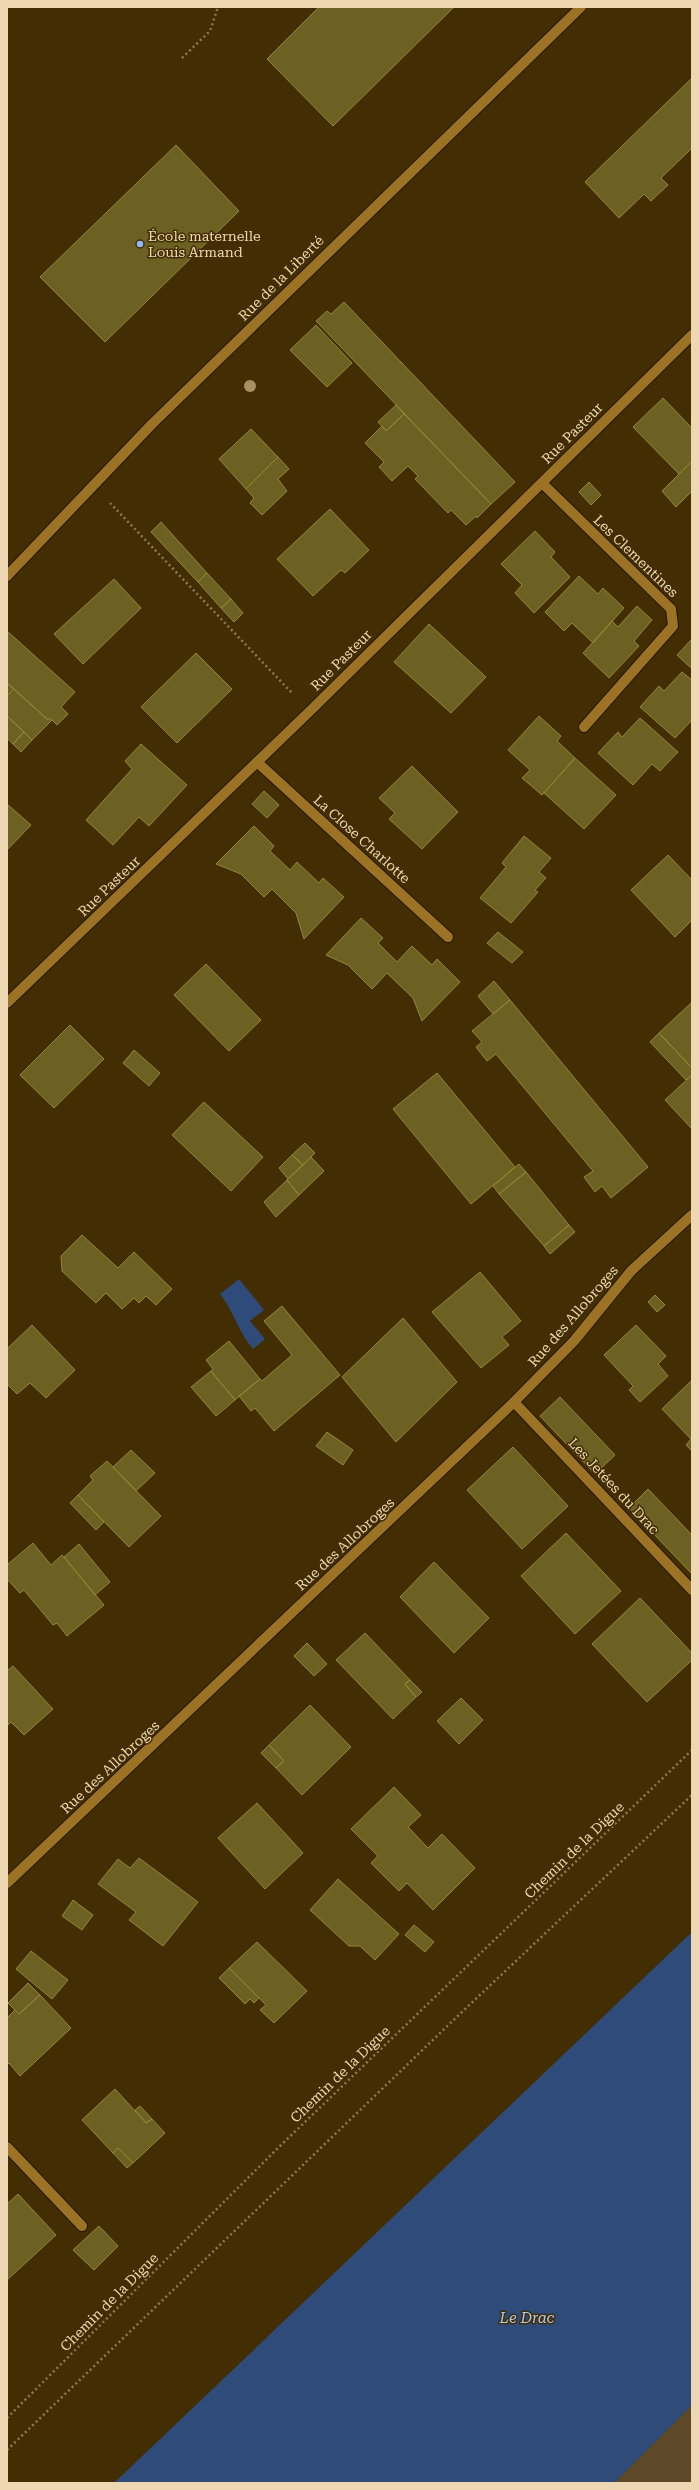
<svg xmlns="http://www.w3.org/2000/svg" width="699" height="2490" font-family="'Roboto Serif',serif">
  <style>
    .green { fill: #5d4927 }
    .water { fill: #2f4b79 }
    .building { fill: #6c6122; stroke: #968733 }
    .lines { fill: none; stroke-linecap: round; stroke-linejoin: round }
    .minor-casing { stroke: #241701; stroke-width: 12 }
    .path { stroke: #8f7a52; stroke-width: 2.5; stroke-dasharray: 2 3; stroke-linecap: butt }
    .minor { stroke: #9c7325; stroke-width: 10 }
    .tree { fill: #a98f62 }
    .poi-dot { fill: #8eb9fd; stroke: #432e03; stroke-width: 1.5 }
    .labels { text-anchor: middle; stroke-width: 3; stroke-linejoin: round; paint-order: stroke }
    .poi-label { font-size: 14px; fill: #eed8b4; stroke: #432e03; text-anchor: start }
    .street-label { font-size: 14px; fill: #eed8b4; stroke: #432e03 }
    .water-label { font-size: 15px; font-style: italic; fill: #afcaf6; stroke: #432e03 }
  </style>
  <rect width="100%" height="100%" fill="#432e03"/>
  <path class="green" d="M692,2405V2483H614Z"/>
  <path class="water" d="M239,1279L264,1310L250,1321L265,1339L253,1349C237,1330 235,1313 220,1294Z
    M692,1932V2405L614,2483H114Z"/>
  <path class="building" d="M319,7H454L333,126L267,59Z
    M692,78V148L661,178L668,185L651,201L644,194L619,218L585,182Z
    M176,145L239,211L105,342L40,277Z
    M344,302L515,482L491,504L316,321L327,311L331,314Z
    M316,325L352,363L327,387L290,350Z
    M663,398L692,428V461L679,474L633,427Z
    M396,405L404,414L386,431L378,422Z
    M404,414L491,504L477,518L476,516L466,525L451,510L448,513L415,479L418,476L408,466L392,481L379,467L384,462L365,443L382,426L386,431Z
    M251,429L278,457L246,489L219,459Z
    M278,457L289,469L278,479L287,491L262,515L250,503L254,498L246,489Z
    M692,461V491L676,507L662,491Z
    M589,482L601,495L591,505L579,492Z
    M330,509L369,550L345,573L341,570L313,596L277,559Z
    M161,522L207,573L198,582L151,532Z
    M535,531L555,552L551,557L570,577L534,613L515,593L522,585L501,564Z
    M207,573L231,599L221,608L198,582Z
    M579,576L598,594L603,588L624,608L593,643L572,623L564,631L545,612Z
    M114,579L141,608L83,664L54,634Z
    M231,599L243,613L234,622L221,608Z
    M637,606L652,620L634,641L639,646L609,678L583,653L612,621L618,627Z
    M429,624L486,677L451,713L394,662Z
    M7,631L75,692L61,707L68,714L57,725L50,718L48,720L7,683Z
    M692,639V669L677,655Z
    M196,653L232,689L177,743L141,707Z
    M682,672L692,680V720L675,738L640,707L659,686L664,691Z
    M7,683L14,689L7,696Z
    M14,689L48,720L50,718L52,720L32,740L7,716V696Z
    M7,716L24,732L13,744L7,738Z
    M539,716L561,736L557,741L575,758L542,795L522,778L530,770L508,750Z
    M640,718L678,752L660,771L652,764L633,785L598,753L618,732L622,737Z
    M24,732L32,740L21,752L13,744Z
    M141,744L187,785L149,826L139,817L113,845L86,820L132,769L125,761Z
    M575,758L616,795L584,829L544,793Z
    M412,766L458,812L422,849L389,819L395,813L379,798Z
    M264,791L279,805L267,818L252,804Z
    M7,804L31,825L7,850Z
    M254,826L274,846L270,851L290,870L297,862L319,883L323,878L344,897L304,939L296,913L272,889L264,897L241,874L216,864Z
    M524,836L551,858L539,872L546,878L535,890L538,892L511,923L480,898L506,867L502,863Z
    M668,855L692,880V920L675,937L631,890Z
    M361,918L383,938L378,943L397,962L412,946L432,965L437,959L460,982L422,1021L413,998L387,973L372,989L348,965L326,955Z
    M498,932L523,952L512,963L487,943Z
    M206,964L261,1020L229,1051L174,995Z
    M494,981L510,1000L493,1014L478,996Z
    M510,1000L648,1167L611,1198L602,1186L595,1192L584,1177L593,1171L496,1054L487,1061L476,1047L482,1042L472,1031Z
    M691,1003L692,1005V1068L659,1033Z
    M70,1025L104,1059L54,1108L20,1075Z
    M659,1033L692,1068V1075L686,1080L650,1042Z
    M134,1050L160,1073L149,1086L123,1063Z
    M437,1073L515,1167L471,1204L393,1109Z
    M692,1075V1129L665,1100Z
    M204,1102L263,1157L231,1191L172,1135Z
    M305,1143L315,1153L303,1165L292,1155Z
    M292,1155L303,1165L288,1179L279,1168Z
    M311,1157L324,1171L299,1195L287,1180Z
    M519,1164L526,1172L499,1194L493,1186Z
    M526,1172L569,1225L544,1246L499,1194Z
    M287,1180L299,1195L276,1217L264,1202Z
    M569,1225L575,1232L550,1254L544,1246Z
    M82,1235L118,1268L134,1252L172,1289L156,1305L146,1296L139,1303L134,1298L122,1309L106,1293L96,1303L62,1271L61,1256Z
    M480,1272L521,1321L502,1337L509,1345L481,1368L432,1312Z
    M655,1295L665,1305L657,1312L648,1302Z
    M282,1306L340,1375L274,1431L255,1408L251,1411L239,1396L260,1379L262,1381L292,1355L264,1321Z
    M403,1318L457,1382L396,1442L342,1377Z
    M32,1325L75,1370L46,1398L30,1383L17,1394L7,1384V1349Z
    M636,1325L666,1356L658,1364L668,1376L640,1402L629,1390L633,1386L604,1355Z
    M229,1341L260,1379L235,1400L211,1371L213,1369L206,1360Z
    M211,1371L235,1400L216,1416L191,1387Z
    M692,1380V1451L686,1445L691,1439L662,1409Z
    M560,1397L615,1455L595,1474L540,1416Z
    M327,1432L353,1450L343,1465L316,1446Z
    M513,1447L568,1506L522,1549L467,1490Z
    M131,1450L155,1473L136,1491L113,1467Z
    M107,1461L161,1516L129,1547L78,1495L93,1480L90,1476Z
    M648,1489L692,1535V1574L629,1508Z
    M78,1495L104,1522L96,1530L70,1503Z
    M566,1533L621,1591L575,1634L521,1576Z
    M33,1543L51,1565L62,1555L104,1605L67,1636L57,1623L53,1625L24,1590L20,1593L7,1579V1565Z
    M79,1544L110,1582L95,1595L64,1557Z
    M434,1562L489,1618L454,1653L400,1597Z
    M640,1598L692,1653V1660L647,1702L592,1644Z
    M365,1633L410,1680L405,1684L416,1697L393,1719L336,1660Z
    M307,1643L327,1664L314,1676L294,1656Z
    M13,1666L53,1709L24,1735L11,1722L7,1726V1671Z
    M410,1680L422,1692L416,1697L405,1684Z
    M461,1698L483,1720L459,1744L437,1721Z
    M310,1705L351,1747L302,1795L276,1768L284,1761L269,1745Z
    M269,1745L284,1761L276,1768L261,1753Z
    M394,1787L421,1815L408,1827L428,1848L442,1834L475,1868L433,1910L407,1883L399,1891L371,1863L378,1856L351,1829Z
    M257,1803L303,1853L265,1889L218,1838Z
    M139,1858L198,1902L163,1946L129,1920L136,1912L98,1884L118,1859L130,1868Z
    M338,1879L399,1934L375,1960L360,1946H349L310,1910Z
    M73,1900L93,1915L82,1930L62,1916Z
    M414,1925L434,1942L425,1952L405,1935Z
    M257,1942L307,1991L274,2023L260,2010L266,2005L229,1968Z
    M31,1951L68,1980L52,1999L16,1969Z
    M229,1968L259,1998L254,2003L250,1999L245,2004L219,1978Z
    M28,1983L40,1995L19,2014L8,2003Z
    M40,1995L71,2028L20,2076L9,2063L7,2065V2018L15,2010L19,2014Z
    M115,2089L146,2123L152,2119L165,2133L133,2163L118,2148L113,2153L82,2120Z
    M140,2106L152,2119L146,2123L135,2110Z
    M118,2148L133,2163L127,2168L113,2153Z
    M18,2194L56,2235L7,2280V2204Z
    M99,2226L118,2246L94,2270L73,2250Z"/>
  <g class="lines">
    <defs>
      <path id="minor" d="M542,483L671,609L673,626L584,727
        M7,576L152,424L581,7
        M257,762L448,937
        M7,1003L310,711L692,335
        M514,1402L692,1590
        M7,1883L514,1402L574,1341L631,1271L692,1215
        M7,2147L82,2226"/>
    </defs>
    <use href="#minor" class="minor-casing"/>
    <path class="path" d="M182,58L210,31L218,7
      M110,503L293,694
      M7,2418L281,2145L692,1750
      M7,2450L464,2010L692,1795"/>
    <use href="#minor" class="minor"/>
  </g>
  <circle class="tree" cx="250" cy="386" r="6"/>
  <circle class="poi-dot" cx="140" cy="244" r="4"/>
  <g class="labels">
    <g class="poi-label">
      <text x="148" y="241">École maternelle<tspan x="148" dy="16">Louis Armand</tspan></text>
    </g>
    <g class="street-label">
      <text transform="translate(281 278) rotate(-45)" y="5">Rue de la Liberté</text>
      <text transform="translate(572 433) rotate(-45)" y="5">Rue Pasteur</text>
      <text transform="translate(636 556) rotate(44)" y="5">Les Clementines</text>
      <text transform="translate(341 660) rotate(-45)" y="5">Rue Pasteur</text>
      <text transform="translate(362 839) rotate(42)" y="5">La Close Charlotte</text>
      <text transform="translate(109 886) rotate(-44)" y="5">Rue Pasteur</text>
      <text transform="translate(573 1316) rotate(-49)" y="5">Rue des Allobroges</text>
      <text transform="translate(614 1486) rotate(47)" y="5">Les Jetées du Drac</text>
      <text transform="translate(345 1544) rotate(-43)" y="5">Rue des Allobroges</text>
      <text transform="translate(110 1767) rotate(-43)" y="5">Rue des Allobroges</text>
      <text transform="translate(574 1850) rotate(-44)" y="5">Chemin de la Digue</text>
      <text transform="translate(340 2074) rotate(-44)" y="5">Chemin de la Digue</text>
      <text transform="translate(109 2302) rotate(-45)" y="5">Chemin de la Digue</text>
    </g>
    <g class="water-label">
      <text x="527" y="2323">Le Drac</text>
    </g>
  </g>
  <rect width="699" height="2490" fill="none" stroke="#eed8b4" stroke-width="16"/>
</svg>
